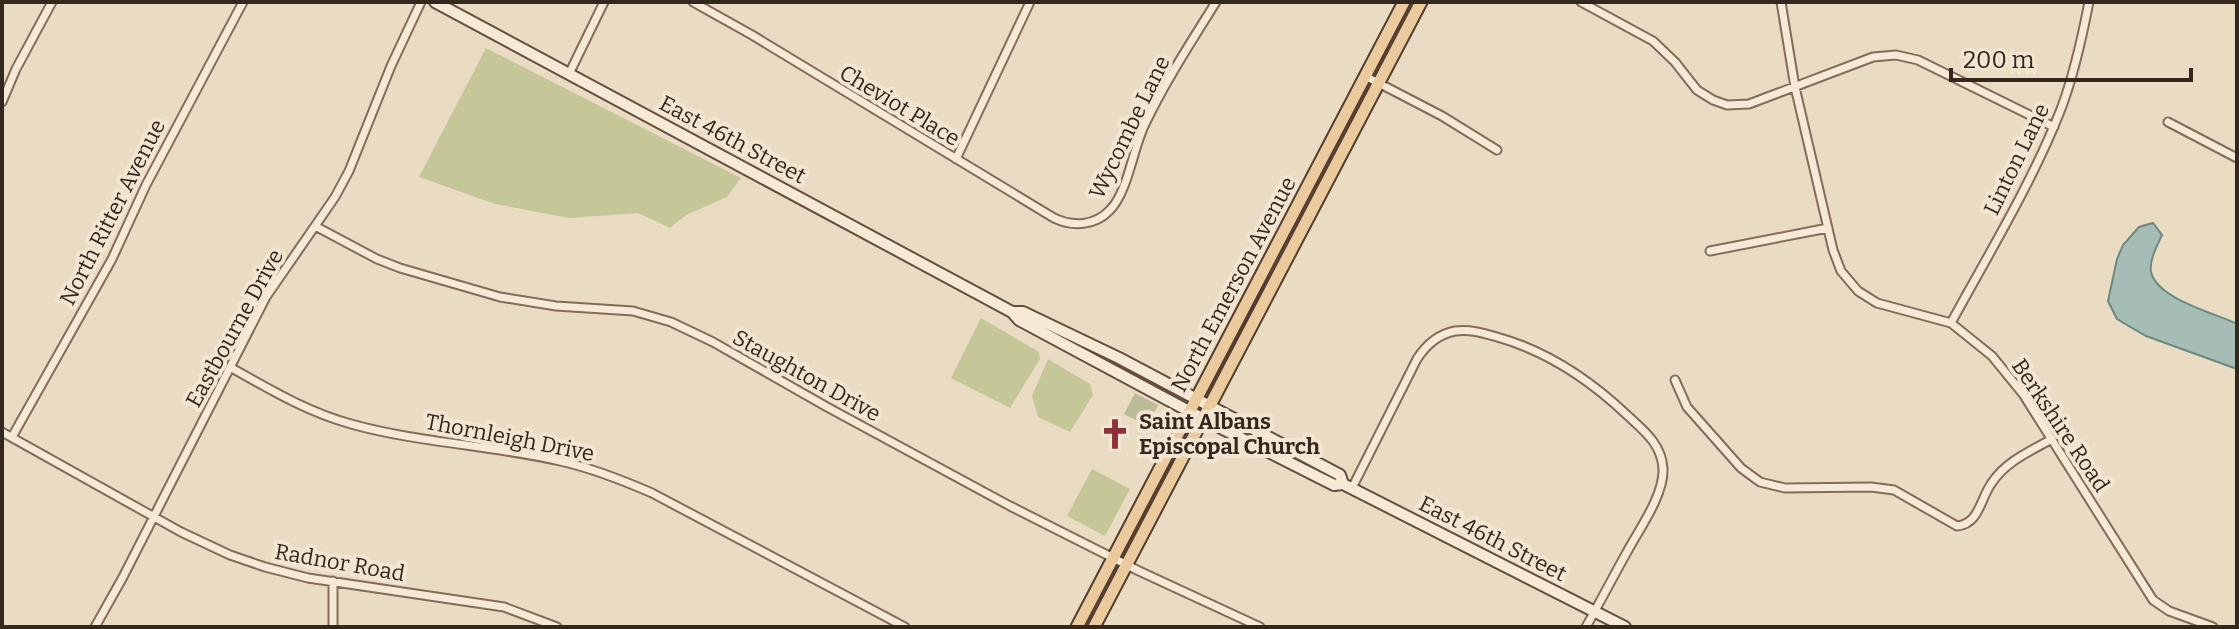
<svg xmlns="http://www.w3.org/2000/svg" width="2239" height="629" font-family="Bitter,serif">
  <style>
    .green { fill: #c6c798 }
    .cemetery { fill: #bbbc97 }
    .water { fill: #a5bdb4; stroke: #6d8a80; stroke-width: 2 }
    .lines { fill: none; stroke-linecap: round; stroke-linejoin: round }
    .minor-casing { stroke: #836c5b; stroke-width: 11 }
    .secondary-casing { stroke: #644e3f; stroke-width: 14 }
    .primary-casing { stroke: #513c2f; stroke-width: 15 }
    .minor { stroke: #f6e9d5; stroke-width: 7 }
    .secondary { stroke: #f6e9d5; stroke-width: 10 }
    .primary { stroke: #ebcb9d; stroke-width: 11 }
    .labels { text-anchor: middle; stroke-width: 8; stroke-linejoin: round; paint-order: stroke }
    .street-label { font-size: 22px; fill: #34271e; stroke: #f2e6d2 }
    .poi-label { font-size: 22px; font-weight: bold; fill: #34271e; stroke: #f2e6d2; text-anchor: start }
  </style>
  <rect width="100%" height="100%" fill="#eadbc3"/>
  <path class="green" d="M486,48L741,178L727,197L686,215L670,228L638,213L569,218L495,204L419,177Z
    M981,318L1039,352L1040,359L1010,408L951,378Z
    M1048,359L1090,384L1093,395L1070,432L1038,417L1032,396Z
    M1092,469L1130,489L1105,536L1067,516Z"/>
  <path class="cemetery" d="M1135,393L1158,405L1147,426L1124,414Z"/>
  <path class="water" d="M2153,223L2162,235C2157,246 2149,260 2151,272C2157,299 2215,313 2237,324V369L2146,336L2117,319L2108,301L2117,259L2123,245L2139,227Z"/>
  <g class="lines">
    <defs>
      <path id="minor" d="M693,2L752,35L1054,218C1073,227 1095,226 1110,210C1128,192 1133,148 1145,124C1165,82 1191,42 1216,2
        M1581,2L1653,41L1675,62L1697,90L1713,100L1727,105L1749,104L1873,57L1896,55L1918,60L2054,127
        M1781,2L1795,87L1833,250L1841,271L1858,291L1877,303L1951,323L1992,356L2023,394L2153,600L2169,611L2213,627
        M569,74L604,2
        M1365,76L1442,116L1497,150
        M2,102L16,69L52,2
        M2168,122L2237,158
        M956,159L1030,2
        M315,226L377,259L400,268L500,297L556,306L633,311L671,322L713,342L827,407L1010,506L1139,571L1260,627
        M1710,251L1828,228
        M1951,323C1988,255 2033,181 2061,109C2074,75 2082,38 2089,2
        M230,367C269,389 307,412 351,424C419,443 491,445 560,461C592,468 622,480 652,493L905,627
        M1675,380L1687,407L1741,468L1760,482L1785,488L1871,487L1894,490L1957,526C1979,524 1980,500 1991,484C2005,462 2030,451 2052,439
        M2,432L181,532L230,555L265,567L308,578L504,607L557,627
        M12,437L112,259L146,185L243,2
        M1352,488L1417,359C1426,345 1439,334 1455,331C1470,329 1483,333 1497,337C1547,351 1589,379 1627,415C1643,430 1662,444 1663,469C1664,495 1640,528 1627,552C1613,577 1600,602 1586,627
        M333,581V627
        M95,627L123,577L266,297L335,197L349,171L391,66L421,2"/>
      <path id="secondary" d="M435,2L1012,312L1019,320L1213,424L1334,485L1343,484L1625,627
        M1012,312H1023L1119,358L1340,475L1343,484"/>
      <path id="primary" d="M1077,627L1404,2
        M1094,627L1421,2"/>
    </defs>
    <use href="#minor" class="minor-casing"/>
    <use href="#secondary" class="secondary-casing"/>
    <use href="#primary" class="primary-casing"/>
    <use href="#minor" class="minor"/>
    <use href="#secondary" class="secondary"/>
    <use href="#primary" class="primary"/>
  </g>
  <defs>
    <symbol id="church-bare" viewBox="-9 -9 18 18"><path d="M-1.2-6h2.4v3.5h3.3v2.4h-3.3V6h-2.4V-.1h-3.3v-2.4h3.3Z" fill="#8d303a" stroke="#f2e6d2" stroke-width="2.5" paint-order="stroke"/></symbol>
  </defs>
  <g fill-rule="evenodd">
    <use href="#church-bare" x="1093" y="412" width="44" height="44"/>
  </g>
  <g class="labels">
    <g class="street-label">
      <text transform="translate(900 105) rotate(31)" y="8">Cheviot Place</text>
      <text transform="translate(1129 127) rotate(-64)" y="8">Wycombe Lane</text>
      <text transform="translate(733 139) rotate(28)" y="8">East 46th Street</text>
      <text transform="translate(2016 159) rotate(-64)" y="8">Linton Lane</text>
      <text transform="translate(112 212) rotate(-63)" y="8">North Ritter Avenue</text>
      <text transform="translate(1233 284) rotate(-62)" y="8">North Emerson Avenue</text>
      <text transform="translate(234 328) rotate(-61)" y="8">Eastbourne Drive</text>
      <text transform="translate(807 375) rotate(29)" y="8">Staughton Drive</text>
      <text transform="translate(2061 425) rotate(56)" y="8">Berkshire Road</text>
      <text transform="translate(510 437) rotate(11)" y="8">Thornleigh Drive</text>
      <text transform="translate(1493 538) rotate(27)" y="8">East 46th Street</text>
      <text transform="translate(340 562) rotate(10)" y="8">Radnor Road</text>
    </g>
    <g class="poi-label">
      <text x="1139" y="429">Saint Albans<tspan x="1139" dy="25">Episcopal Church</tspan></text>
    </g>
  </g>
  <rect width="2239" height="629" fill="none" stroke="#34271e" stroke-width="8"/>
  <path d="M1951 68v12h240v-12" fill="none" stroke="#34271e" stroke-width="4"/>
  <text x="1963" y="68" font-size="24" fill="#34271e" stroke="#f2e6d2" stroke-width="6" paint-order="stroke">200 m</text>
</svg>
